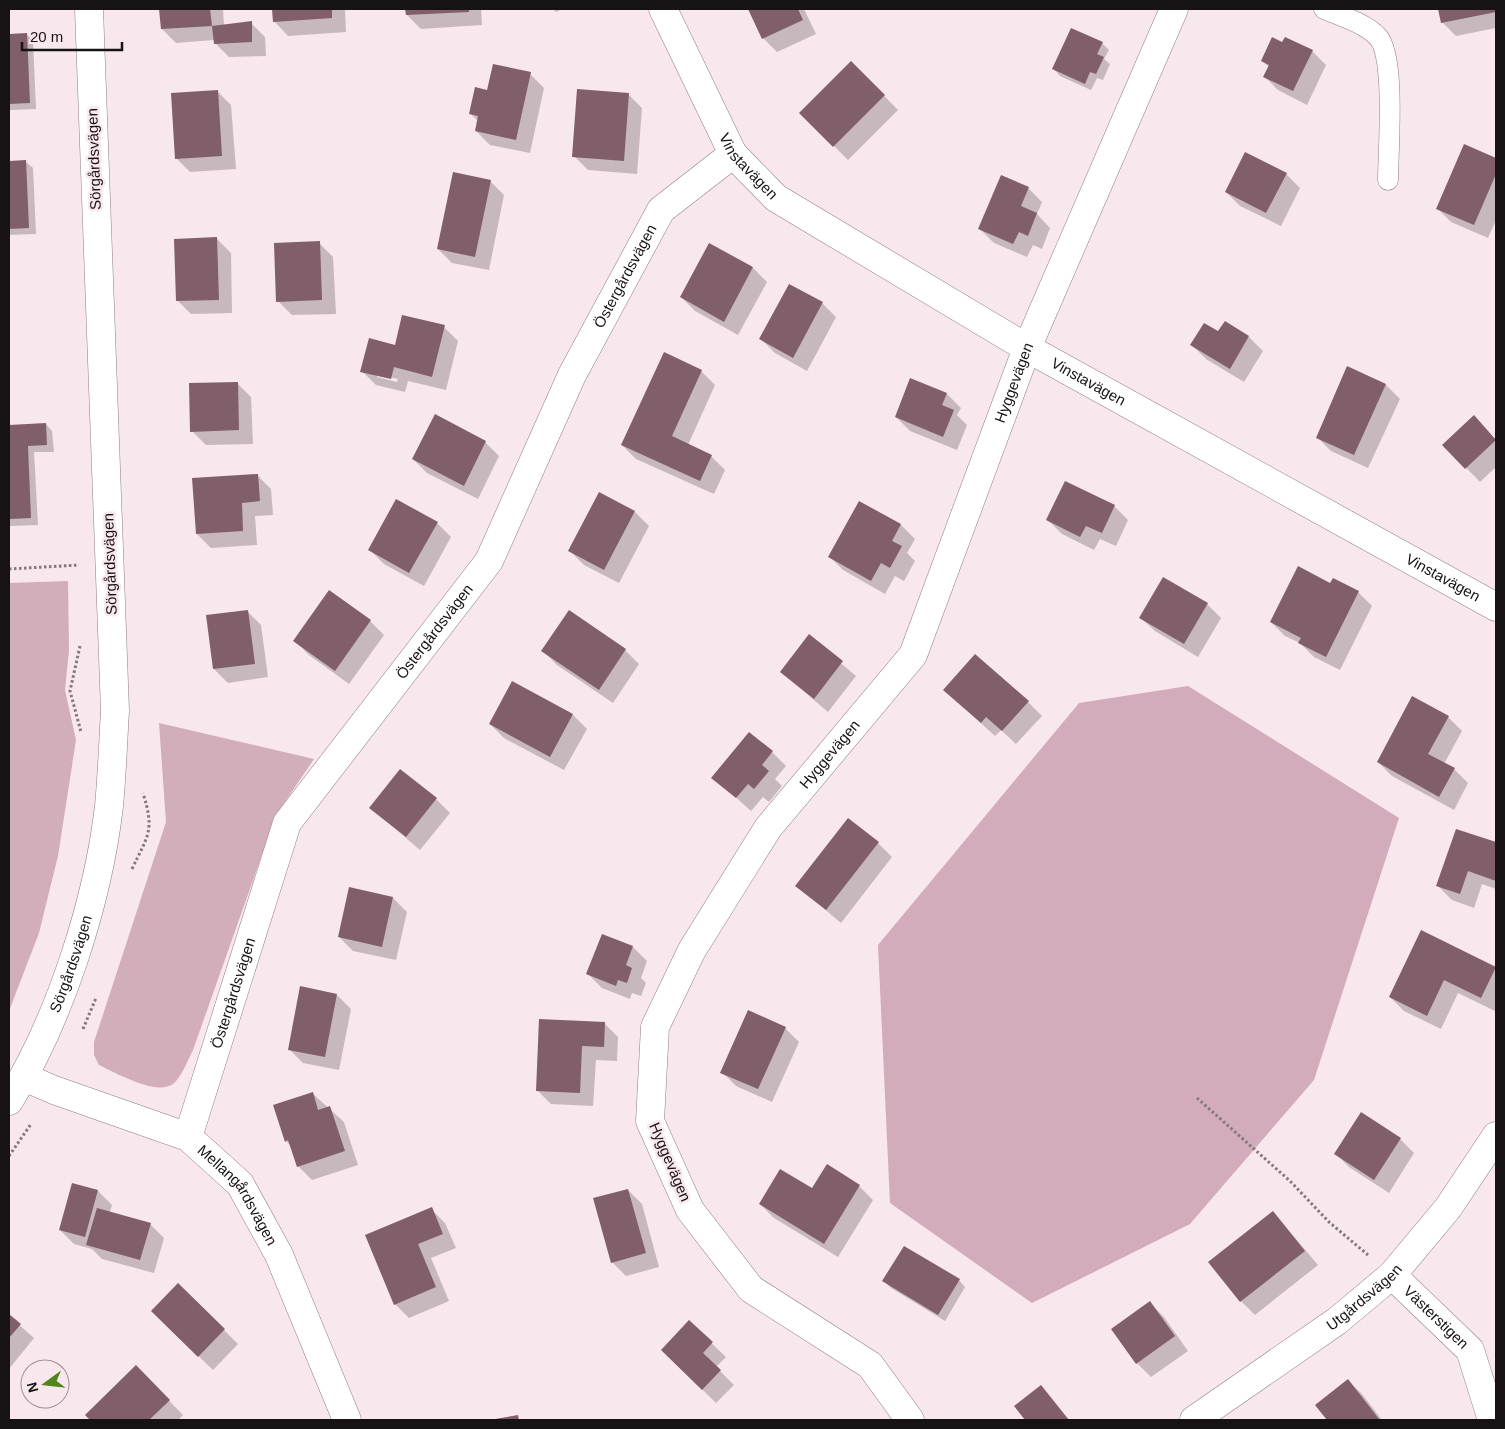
<svg xmlns="http://www.w3.org/2000/svg" width="1505" height="1429" font-family="Arial,sans-serif">
  <style>
    .green { fill: #d2aeba }
    .forest { fill: #d2acba }
    .shadow { fill: #0003; fill-rule: evenodd }
    .building { fill: #805e6a }
    .lines { fill: none; stroke-linecap: round; stroke-linejoin: round }
    .lane-casing { stroke: #8e7f84; stroke-width: 21 }
    .street-casing { stroke: #8e7f84; stroke-width: 29 }
    .secondary-casing { stroke: #8e7f84; stroke-width: 29 }
    .path { stroke: #83787c; stroke-width: 3; stroke-dasharray: 2.5 2.5; stroke-linecap: butt }
    .lane { stroke: #fff; stroke-width: 20 }
    .street { stroke: #fff; stroke-width: 28 }
    .secondary { stroke: #fff; stroke-width: 28 }
    .labels { text-anchor: middle; stroke-width: 5; stroke-linejoin: round; paint-order: stroke }
    .street-label { font-size: 15px; fill: #171214; stroke: #f8e7ec }
  </style>
  <rect width="100%" height="100%" fill="#f8e7ec"/>
  <path class="green" d="M68,581L69,650L65,690L76,740L58,856L39,933L9,1011V583Z
    M159,723L314,759L276,815L193,1050C188,1060 181,1078 173,1084C156,1096 116,1073 99,1065L94,1055V1042L166,822Z"/>
  <path class="forest" d="M1188,686L1399,818L1314,1080L1190,1224L1032,1303L890,1203L878,945L1079,703Z"/>
  <path class="shadow" d="M160,9H223L224,26L251,23L265,37L266,56L229,57L215,43L214,40L176,43L162,29Z
    M273,9H345L346,32L288,36L274,21Z
    M407,9H481L482,25L421,29L407,15Z
    M553,9H562L556,12Z
    M749,9H804L816,34L777,52L763,38Z
    M1439,9H1496V28L1456,36L1442,22Z
    M27,34L33,41L36,109L9,110V35Z
    M1102,43L1109,50L1104,59L1110,64L1103,80L1097,78L1091,90L1060,76L1054,69Z
    M1283,44L1312,51L1326,65L1307,105L1278,90L1264,76L1269,67L1262,61Z
    M851,62L898,110L848,160L801,113Z
    M530,74L544,88L530,153L490,145L476,131L478,121L470,113L488,92Z
    M217,91L231,105L236,169L190,172L176,158Z
    M628,94L642,108L637,174L588,170L574,156Z
    M1465,146L1496,160V220L1488,238L1451,222L1437,208Z
    M26,162L33,168L36,234L9,235V163Z
    M1286,174L1300,188L1281,226L1240,206L1226,192Z
    M490,181L504,195L489,270L452,263L438,249Z
    M1028,188L1042,202L1037,214L1050,228L1042,249L1033,245L1027,257L994,243L980,229Z
    M217,239L231,253L232,313L191,314L177,300Z
    M319,243L333,257L336,314L292,315L278,301Z
    M709,245L753,268L767,282L738,335L695,311L681,297Z
    M822,303L836,317L807,371L775,353L761,339Z
    M1225,323L1249,337L1263,351L1244,382L1206,359L1192,345L1219,333Z
    M444,327L458,341L446,390L408,381L405,392L376,385L362,371L396,346ZM377,374L398,379L397,382L377,377Z
    M1348,368L1386,385L1400,399L1368,468L1331,451L1317,437Z
    M701,371L715,385L688,445L711,456L725,470L714,494L636,459L622,445Z
    M237,383L251,397L253,444L206,445L192,431Z
    M947,394L961,408L957,415L967,425L957,450L910,431L896,417Z
    M1474,417L1496,440V467L1480,482L1444,445Z
    M46,424L52,431L54,452H34L38,525L9,526V426Z
    M485,442L499,456L478,499L427,473L413,459Z
    M257,475L271,489L273,515L255,516L257,545L211,548L197,534Z
    M599,494L635,512L649,526L619,583L584,565L570,551Z
    M860,502L901,525L915,539L907,553L915,561L904,581L895,576L885,594L843,570L829,556Z
    M1114,506L1128,520L1116,546L1100,539L1094,550L1062,534L1048,520Z
    M437,523L451,537L424,586L384,564L370,550Z
    M1331,584L1358,592L1372,606L1340,670L1314,657L1300,643L1285,636L1271,622Z
    M330,592L370,621L384,635L349,684L309,655L295,641Z
    M1207,604L1221,618L1198,657L1155,631L1141,618Z
    M247,611L261,625L268,677L228,683L214,669Z
    M809,636L856,676L828,712L781,672Z
    M625,650L639,664L613,703L557,665L543,651Z
    M1028,702L1042,716L1016,744L1001,730L995,736L959,703Z
    M573,715L587,729L564,770L504,738L490,724Z
    M1448,717L1462,731L1444,764L1454,769L1468,783L1454,810L1392,776L1378,762Z
    M772,752L786,766L775,779L782,786L769,802L763,797L751,811L713,777Z
    M436,799L450,813L420,850L371,808Z
    M1456,830L1496,844V889L1482,884L1474,908L1452,900L1438,886Z
    M878,843L892,857L841,923L797,886Z
    M393,898L407,912L396,960L353,951L339,937Z
    M1422,932L1496,969L1495,1011L1458,993L1441,1029L1404,1011L1390,997Z
    M603,935L633,947L647,961L641,978L646,983L641,996L632,993L630,999L602,988L588,974Z
    M337,995L351,1009L339,1070L303,1063L289,1049Z
    M604,1023L618,1037L617,1061L596,1060L593,1106L551,1104L537,1090Z
    M785,1028L799,1042L772,1102L736,1086L722,1072Z
    M312,1093L344,1122L358,1165L312,1180L298,1166L292,1147L286,1141Z
    M1361,1114L1400,1139L1414,1153L1389,1193L1349,1167L1335,1153Z
    M859,1186L873,1200L838,1257L774,1218L760,1204L813,1190Z
    M628,1190L642,1204L659,1267L626,1276L612,1262Z
    M98,1191L112,1205L110,1212L150,1224L164,1238L154,1273L102,1259L92,1249L74,1244L60,1230Z
    M431,1209L445,1223L456,1248L431,1258L449,1301L409,1318L395,1304L367,1236Z
    M1273,1212L1318,1265L1255,1315L1241,1301Z
    M959,1280L965,1287L945,1321L891,1288L884,1281Z
    M1150,1303L1164,1317L1188,1351L1151,1377L1137,1363L1113,1330Z
    M9,1316L34,1338L9,1369Z
    M689,1322L726,1357L716,1367L734,1385L716,1403L662,1350Z
    M166,1325L224,1330L238,1344L213,1370Z
    M136,1367L183,1415L178,1420H92L87,1415Z
    M1348,1381L1362,1394L1382,1420H1329L1317,1405Z"/>
  <path class="building" d="M159,9H210L212,26L161,29Z
    M272,9H332V18L273,22Z
    M405,9H469V12L406,15Z
    M748,9H798L803,20L762,39Z
    M1438,9H1496V12L1441,23Z
    M252,21V42L214,44L212,26Z
    M1071,28L1103,42L1097,54L1104,57L1096,74L1090,72L1085,84L1052,69Z
    M27,33L30,103L9,104V34Z
    M1272,37L1282,42L1285,37L1313,50L1293,91L1263,77L1269,65L1261,61Z
    M851,61L885,95L833,147L799,113Z
    M493,64L531,72L516,140L475,131L478,116L469,114L475,87L487,90Z
    M577,89L629,93L624,161L572,157Z
    M218,90L222,156L175,159L171,93Z
    M1464,144L1496,158V174L1474,225L1436,209Z
    M1245,152L1287,173L1266,213L1225,192Z
    M26,160L29,228L9,229V161Z
    M453,172L491,180L475,257L437,249Z
    M1001,175L1029,187L1021,206L1037,213L1028,236L1019,232L1013,244L978,229Z
    M217,237L219,300L176,301L174,239Z
    M320,241L322,300L276,302L274,243Z
    M709,243L753,267L724,322L680,297Z
    M789,284L823,302L793,358L759,339Z
    M402,315L445,325L432,377L394,367L391,379L360,372L369,338L395,345Z
    M1225,321L1249,336L1230,369L1190,345L1204,323L1218,331Z
    M664,352L702,370L672,436L712,455L700,481L621,445Z
    M1347,366L1386,384L1354,455L1316,438Z
    M910,378L947,393L942,405L954,410L943,437L895,417Z
    M238,382L239,430L190,432L189,383Z
    M435,414L486,441L464,486L412,459Z
    M1474,415L1496,440L1465,469L1442,445Z
    M46,423L47,445L28,446L31,518L9,519V425Z
    M258,474L260,501L242,503L243,531L196,534L192,478Z
    M1065,481L1115,505L1102,533L1086,526L1080,537L1046,520Z
    M599,492L635,511L604,570L568,551Z
    M396,499L438,522L409,573L368,550Z
    M859,501L901,524L892,541L902,546L890,568L881,563L871,581L828,557Z
    M1298,566L1330,583L1333,578L1359,591L1326,657L1298,643L1301,638L1270,622Z
    M1163,577L1208,603L1184,644L1139,618Z
    M329,590L371,620L335,671L293,641Z
    M248,610L255,664L213,669L206,615Z
    M569,610L626,649L599,690L541,651Z
    M809,634L843,661L814,699L780,672Z
    M975,654L1029,701L1002,731L986,717L981,723L943,690Z
    M512,681L573,714L550,757L489,724Z
    M1412,696L1449,716L1428,754L1455,768L1439,797L1377,762Z
    M749,732L773,751L762,765L769,771L754,789L748,784L736,798L711,778Z
    M400,769L437,798L406,837L369,808Z
    M848,818L879,842L826,910L795,886Z
    M1456,829L1496,842V881L1468,871L1460,894L1436,886Z
    M349,887L393,897L382,947L338,937Z
    M1421,930L1496,967L1481,998L1444,980L1427,1016L1389,997Z
    M602,934L633,946L626,965L632,968L627,983L618,980L616,986L586,974Z
    M300,986L337,994L325,1057L288,1050Z
    M748,1010L786,1027L758,1089L720,1073Z
    M539,1019L605,1022L604,1047L582,1046L580,1093L536,1091Z
    M313,1092L318,1110L330,1106L345,1151L297,1167L288,1140L285,1142L273,1105Z
    M1361,1112L1401,1138L1374,1180L1334,1154Z
    M827,1164L860,1185L824,1244L759,1204L780,1169L812,1188Z
    M72,1183L98,1190L85,1237L59,1230Z
    M628,1189L646,1253L611,1263L593,1198Z
    M432,1207L443,1234L418,1244L436,1287L394,1305L365,1235Z
    M97,1208L151,1223L140,1260L86,1245Z
    M1273,1211L1305,1251L1240,1302L1208,1262Z
    M904,1246L960,1279L938,1315L882,1281Z
    M178,1283L225,1329L198,1357L151,1311Z
    M1150,1301L1175,1336L1136,1364L1111,1329Z
    M9,1314L21,1324L9,1338Z
    M689,1320L713,1342L703,1353L721,1370L702,1390L661,1350Z
    M136,1365L170,1400L149,1420H90L85,1415Z
    M1348,1379L1379,1419L1378,1420H1327L1315,1405Z
    M1041,1385L1069,1420H1025L1014,1406Z
    M518,1415L519,1420H495V1419Z"/>
  <g class="lines">
    <defs>
      <path id="lane" d="M1324,9C1341,16 1365,23 1378,37C1396,57 1388,152 1388,180"/>
      <g id="street">
        <path id="s1" d="M663,9L733,154L776,198L1027,348L1496,607"/>
        <path id="s2" d="M24,1077L54,1090L188,1137L240,1184L279,1255L347,1420"/>
        <path id="s3" d="M188,1137L287,823L489,561L572,375L661,210L733,154"/>
        <path id="s4" d="M1392,1275L1470,1350L1492,1420"/>
        <path id="s5" d="M910,1420L870,1365L751,1289L690,1210L650,1121L655,1027L692,950L768,828L913,655L1027,348L1174,9"/>
        <path id="s6" d="M1194,1420L1337,1321L1392,1275L1448,1208L1496,1136"/>
      </g>
      <g id="secondary">
        <path id="s7" d="M9,1101C60,1020 98,901 109,806C112,775 113,743 115,711L89,9"/>
      </g>
    </defs>
    <use href="#lane" class="lane-casing"/>
    <use href="#street" class="street-casing"/>
    <use href="#secondary" class="secondary-casing"/>
    <path class="path" d="M9,569L79,565
      M80,646L70,691L81,732
      M132,869C148,835 155,831 143,793
      M83,1029L96,998
      M1197,1098L1290,1181L1329,1222L1368,1255
      M9,1156L31,1124"/>
    <use href="#lane" class="lane"/>
    <use href="#street" class="street"/>
    <use href="#secondary" class="secondary"/>
  </g>
  <g class="labels">
    <g class="street-label">
      <text transform="translate(94 159) rotate(-92)" y="5">Sörgårdsvägen</text>
      <text dy="5" stroke="none"><textPath href="#s1" startOffset="180">Vinstavägen</textPath></text>
      <text dy="5" stroke="none"><textPath href="#s3" startOffset="976">Östergårdsvägen</textPath></text>
      <text dy="5" stroke="none"><textPath href="#s5" startOffset="1246">Hyggevägen</textPath></text>
      <text dy="5" stroke="none"><textPath href="#s1" startOffset="585">Vinstavägen</textPath></text>
      <text transform="translate(110 564) rotate(-92)" y="5">Sörgårdsvägen</text>
      <text dy="5" stroke="none"><textPath href="#s1" startOffset="990">Vinstavägen</textPath></text>
      <text dy="5" stroke="none"><textPath href="#s3" startOffset="571">Östergårdsvägen</textPath></text>
      <text dy="5" stroke="none"><textPath href="#s5" startOffset="826">Hyggevägen</textPath></text>
      <text dy="5" stroke="none"><textPath href="#s7" startOffset="151">Sörgårdsvägen</textPath></text>
      <text dy="5" stroke="none"><textPath href="#s3" startOffset="151">Östergårdsvägen</textPath></text>
      <text transform="translate(670 1162) rotate(67)" y="5">Hyggevägen</text>
      <text dy="5" stroke="none"><textPath href="#s2" startOffset="252">Mellangårdsvägen</textPath></text>
      <text dy="5" stroke="none"><textPath href="#s6" startOffset="210">Utgårdsvägen</textPath></text>
      <text dy="5" stroke="none"><textPath href="#s4" startOffset="61">Västerstigen</textPath></text>
    </g>
  </g>
  <rect width="1505" height="1429" fill="none" stroke="#171214" stroke-width="20"/>
  <g transform="translate(45 1384) rotate(255)"><circle r="24" fill="#f8e7ec" stroke="#9e9296"/>
  <path d="M0-4L9 19L0 12L-9 19Z" fill="#51861e"/>
  <text y="-8" font-size="14" font-weight="bold" text-anchor="middle" fill="#171214">N</text>
  </g>
  <path d="M22 42v8h100v-8" fill="none" stroke="#171214" stroke-width="2.5"/>
  <text x="30" y="42" font-size="15" fill="#171214" stroke="#f8e7ec" stroke-width="4" paint-order="stroke">20 m</text>
</svg>
